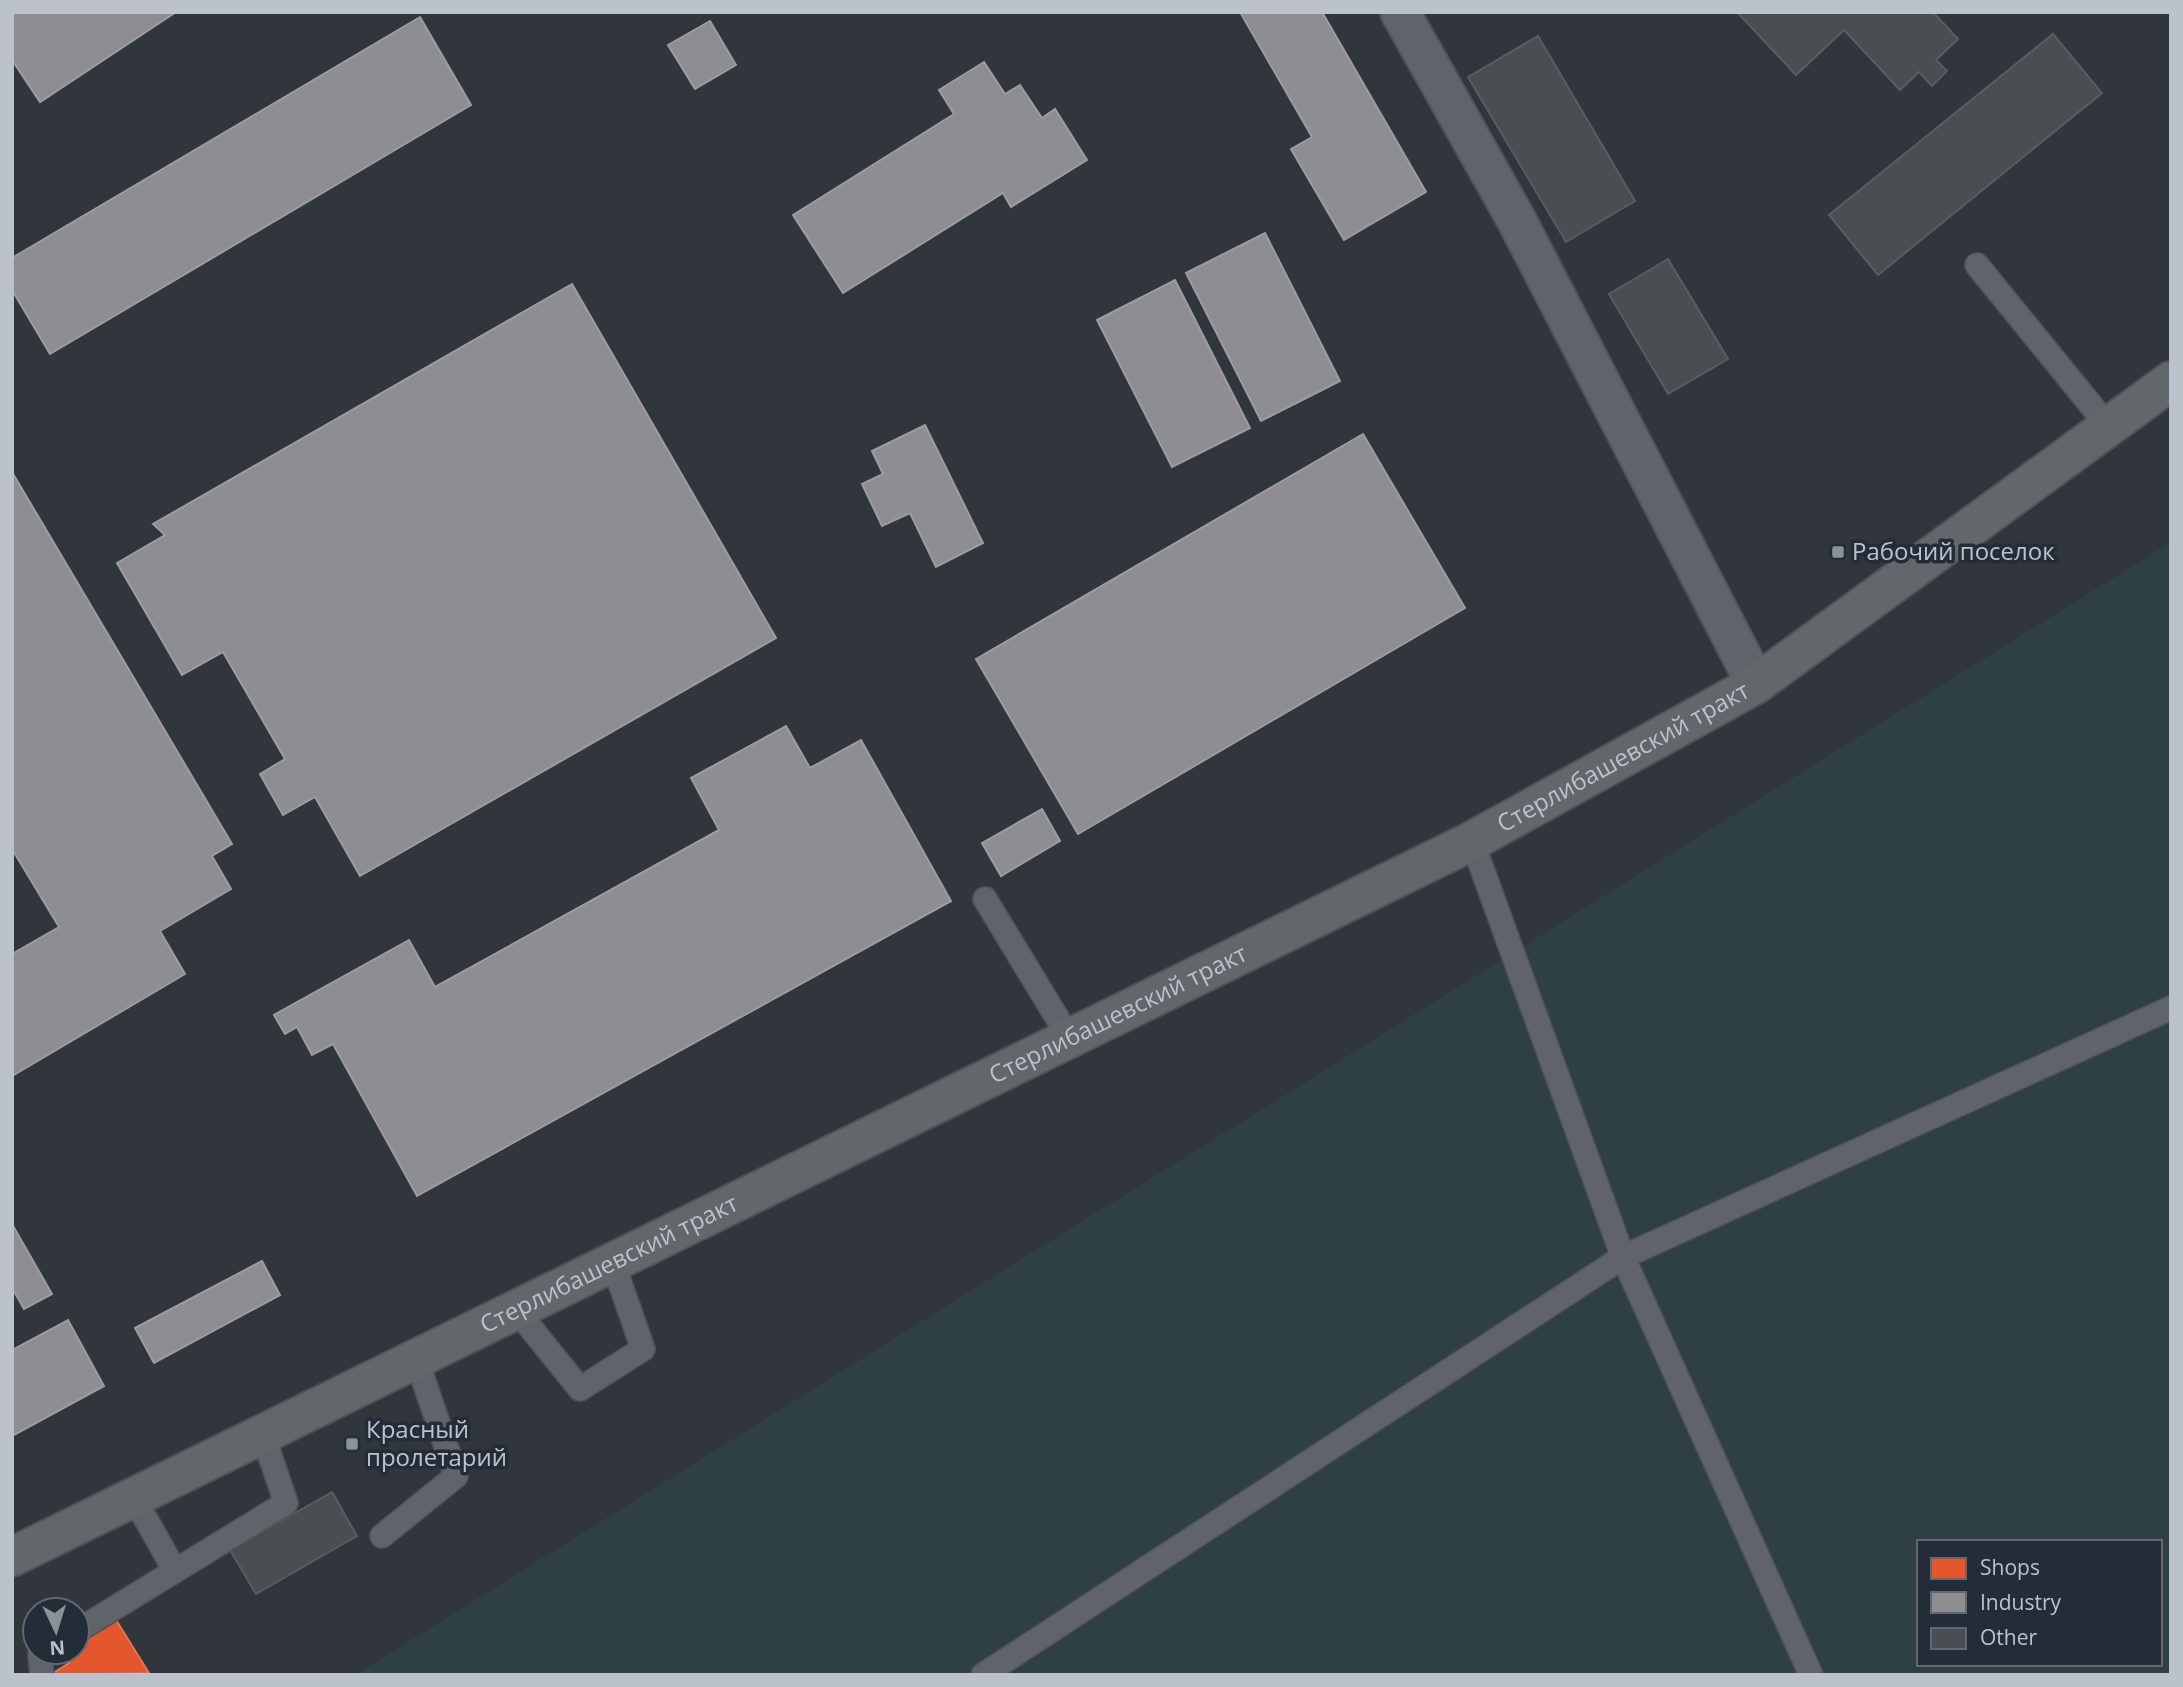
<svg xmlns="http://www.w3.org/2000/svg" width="2183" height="1687" font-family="'Open Sans',sans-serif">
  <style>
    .green { fill: #2e4042; fill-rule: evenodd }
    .shops { fill: #e4572e; stroke: #d8775d; stroke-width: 2 }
    .industry { fill: #8d8d92; stroke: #9b9da3; stroke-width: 2 }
    .building { fill: #494e53; stroke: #595d63; stroke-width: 2 }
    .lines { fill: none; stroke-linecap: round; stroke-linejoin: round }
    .lane-casing { stroke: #4e5256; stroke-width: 26 }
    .street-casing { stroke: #4e5256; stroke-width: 42 }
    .primary-casing { stroke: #4d5258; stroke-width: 42 }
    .lane { stroke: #60646a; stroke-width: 23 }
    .street { stroke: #60646a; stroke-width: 38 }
    .primary { stroke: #62676c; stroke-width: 38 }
    .poi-dot { fill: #8b9199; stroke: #232c37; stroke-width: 2.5 }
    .labels { text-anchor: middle; stroke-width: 7; stroke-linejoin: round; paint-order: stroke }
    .poi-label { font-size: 24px; fill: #bcc2cb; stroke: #232c37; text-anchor: start }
    .street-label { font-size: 24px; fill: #bcc2cb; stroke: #232c37 }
  </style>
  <rect width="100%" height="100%" fill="#30363c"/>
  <path class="green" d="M2171,542V1675H355ZM1919,1542H2160V1664H1919Z"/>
  <path class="shops" d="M113,1615L149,1673L50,1675L69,1663L62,1652H77V1637Z"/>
  <path class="industry" d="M12,12H176L40,102L12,60Z
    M1240,12H1322L1426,192L1344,240L1291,149L1312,137Z
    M420,17L471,105L50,354L12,290V258Z
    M710,21L736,65L695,89L668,45Z
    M984,62L1005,94L1020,85L1042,118L1055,109L1087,160L1011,207L1003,193L843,293L793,215L954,114L939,90Z
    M1265,233L1340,381L1261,421L1186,273Z
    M1175,280L1250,428L1172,467L1097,320Z
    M572,284L776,638L360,876L315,797L283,815L260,774L285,759L223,652L182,675L117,563L165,535L153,524Z
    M925,425L983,543L936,567L910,513L882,526L862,484L883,474L872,451Z
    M1363,434L1465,608L1078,834L976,659Z
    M12,472L232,844L212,856L231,889L160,931L185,974L12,1076V954L59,927L12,849Z
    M786,726L810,768L861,740L951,901L417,1196L333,1044L312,1055L297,1027L285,1034L274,1015L409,940L435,987L719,830L691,778Z
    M1042,809L1060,841L1001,876L982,843Z
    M12,1224L52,1294L24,1309L12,1288Z
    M262,1261L280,1295L154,1363L135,1328Z
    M68,1320L104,1386L12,1436V1350Z"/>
  <path class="building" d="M1737,12H1933L1958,39L1936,60L1947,71L1932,86L1919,72L1900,90L1844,30L1796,75Z
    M2053,34L2102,93L1878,275L1829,215Z
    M1538,36L1635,201L1566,242L1468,77Z
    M1668,259L1728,359L1668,394L1609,294Z
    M332,1492L357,1536L256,1594L230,1550Z"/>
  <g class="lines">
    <defs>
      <path id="lane" d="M1977,265L2108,426
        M1472,841L1623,1257L1811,1675
        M985,899L1070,1039
        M517,1311L580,1389L643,1349L613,1263
        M134,1498L175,1571
        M382,1536L456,1476L417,1361
        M77,1631L286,1503L263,1435
        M42,1675L40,1655L44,1652
        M983,1675L1623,1257L2171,1008"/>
      <path id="street" d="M1400,12L1517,221L1756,684"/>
      <g id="primary">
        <path id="s1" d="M12,1557L1472,841L1756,684L2171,381"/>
      </g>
    </defs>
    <use href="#lane" class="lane-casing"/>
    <use href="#street" class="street-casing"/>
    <use href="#primary" class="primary-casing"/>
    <use href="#lane" class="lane"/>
    <use href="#street" class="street"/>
    <use href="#primary" class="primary"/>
  </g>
  <g class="poi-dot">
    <rect x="1831" y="545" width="14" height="14" rx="3.5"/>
    <rect x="345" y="1437" width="14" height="14" rx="3.5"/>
  </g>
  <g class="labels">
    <g class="poi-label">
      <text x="1852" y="560">Рабочий поселок</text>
      <text x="366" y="1438">Красный<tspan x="366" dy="28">пролетарий</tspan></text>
    </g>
    <g class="street-label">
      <text dy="8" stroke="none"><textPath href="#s1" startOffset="1799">Стерлибашевский тракт</textPath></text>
      <text dy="8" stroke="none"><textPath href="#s1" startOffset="1232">Стерлибашевский тракт</textPath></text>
      <text dy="8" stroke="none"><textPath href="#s1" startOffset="665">Стерлибашевский тракт</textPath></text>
    </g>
  </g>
  <rect width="2183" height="1687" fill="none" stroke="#bcc2cb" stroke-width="28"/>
  <rect x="1917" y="1540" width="245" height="126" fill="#232c37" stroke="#606872" stroke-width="2"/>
  <rect x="1931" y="1558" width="35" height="21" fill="#e4572e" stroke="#606872" stroke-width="2"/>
  <text x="1980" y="1575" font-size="21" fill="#bcc2cb">Shops</text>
  <rect x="1931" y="1592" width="35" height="21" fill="#8d8d92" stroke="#606872" stroke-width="2"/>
  <text x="1980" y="1610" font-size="21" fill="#bcc2cb">Industry</text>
  <rect x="1931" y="1628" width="35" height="21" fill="#494e53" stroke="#606872" stroke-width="2"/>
  <text x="1980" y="1645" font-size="21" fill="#bcc2cb">Other</text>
  <g transform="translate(56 1631) rotate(176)"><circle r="33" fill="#232c37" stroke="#606872" stroke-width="2"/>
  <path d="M0-5L12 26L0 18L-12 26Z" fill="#8b9199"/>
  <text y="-10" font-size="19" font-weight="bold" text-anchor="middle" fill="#bcc2cb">N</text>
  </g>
</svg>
